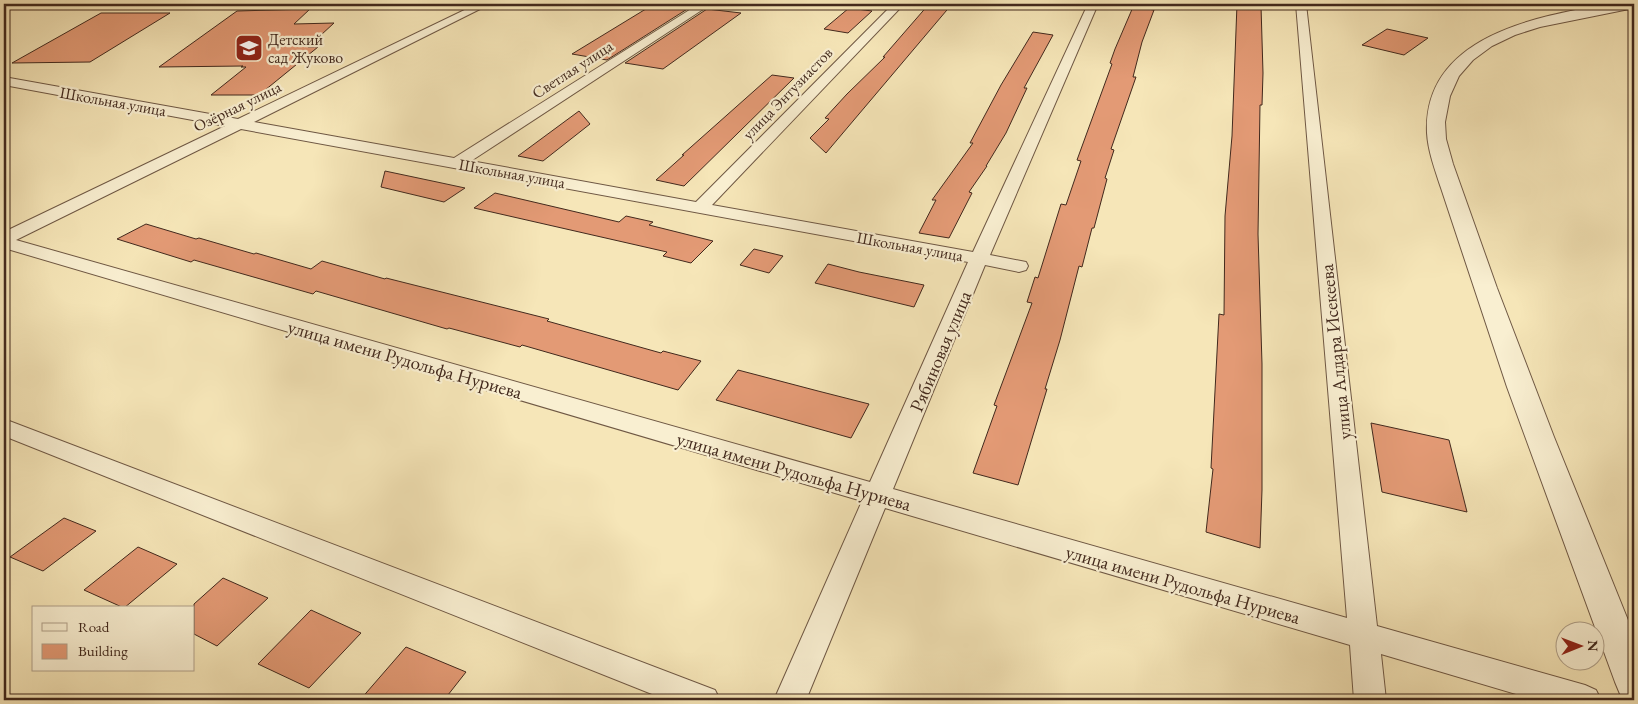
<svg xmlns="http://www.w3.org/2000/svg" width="1638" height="704" font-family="'EB Garamond',serif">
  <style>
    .building { fill: #e39a75; stroke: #42291d }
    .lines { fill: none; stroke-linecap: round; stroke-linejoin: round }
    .minor-casing { stroke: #6f5844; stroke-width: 2 }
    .tertiary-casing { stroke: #6f5844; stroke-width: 2 }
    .minor { fill: #f9efd1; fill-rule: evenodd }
    .tertiary { fill: #f9efd1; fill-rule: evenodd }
    .labels { text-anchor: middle; stroke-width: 4.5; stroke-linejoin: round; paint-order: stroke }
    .far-poi-label { font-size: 16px; fill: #42291d; stroke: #f9efd1; text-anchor: start }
    .far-street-label { font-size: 16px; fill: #42291d; stroke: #f9efd1 }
    .street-label { font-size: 19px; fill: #42291d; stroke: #f9efd1 }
  </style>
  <rect width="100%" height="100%" fill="#f6e6b8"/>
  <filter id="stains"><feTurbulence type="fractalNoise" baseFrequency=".004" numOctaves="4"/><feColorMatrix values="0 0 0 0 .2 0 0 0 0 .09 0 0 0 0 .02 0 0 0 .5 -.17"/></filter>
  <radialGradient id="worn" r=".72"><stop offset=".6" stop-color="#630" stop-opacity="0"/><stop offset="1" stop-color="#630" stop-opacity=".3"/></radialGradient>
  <path class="building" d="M654,4L692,6L607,60L572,54Z
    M929,4H952L826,153L810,138L829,119L825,118L847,94L885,57H883Z
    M1237,4L1261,6L1263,73L1262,105H1260L1258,234L1262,364V490L1260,548L1206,532L1213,469L1211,468L1219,314L1224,315L1225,216L1232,136Z
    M1133,7L1154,10L1142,42L1133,77H1136L1111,149L1114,150L1105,178L1107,179L1094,228H1092L1082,267L1079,266L1060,340L1045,389H1047L1018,485L973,473L997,406L994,405L1032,303L1027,302L1035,277L1038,278L1061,204L1066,205L1081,161L1077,160L1112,64L1110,63L1115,49Z
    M849,8L872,11L848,33L824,29Z
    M310,9L294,24L334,23L308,47H318L259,95H211L246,67H241L243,66L159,67L237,11Z
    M707,9L741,13L663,69L625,63Z
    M101,13H170L90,62L12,63Z
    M1387,29L1428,38L1404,55L1362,45Z
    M1033,32L1053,35L1024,88H1027L1006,133L986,166H987L969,192L972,193L949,238L919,233L936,200H932L973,143H970L1001,85Z
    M772,75L794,78L684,186L656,180L684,155H682Z
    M579,111L590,124L543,161L518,156Z
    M385,171L437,182L465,188L444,202L381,187Z
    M495,193L619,222L626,216L653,222L649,225L713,241L691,263L663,256L667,252L474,208Z
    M146,224L196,239L199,238L254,254L256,253L311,269L322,261L385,279L386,278L549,319L547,321L661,353L663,351L701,361L678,390L522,345L520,347L449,328L447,329L316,291L313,294L194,260L191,262L117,239Z
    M754,249L783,256L769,273L740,265Z
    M828,264L859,272L924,285L914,307L815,283Z
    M738,370L818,391L869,404L851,438L716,400Z
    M1371,423L1449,440L1467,512L1382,492Z
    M64,518L96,531L43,571L10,557Z
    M138,547L177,564L124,608L84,590Z
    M223,578L268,598L217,646L194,634V604Z
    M311,610L361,633L309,688L258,664Z
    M406,647L466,672L444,700H360Z"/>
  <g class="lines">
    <defs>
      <path id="minor" d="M4,4H106L101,7L4,8Z
        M477,4H490L254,122L454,158L699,4H711L471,161L696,202L893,4H904L712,205L973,252L1088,4H1098L990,255L1026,262L1028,266L1026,270L1019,272L985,265L893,489L1347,618L1296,4H1306L1377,626L1585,685L1596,690L1601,700H1536L1381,654L1386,700H1354L1350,645L885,508L806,700H774L862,501L4,248V232L225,126L4,85V77L238,119ZM241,129L968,262L870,482L16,240Z
        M4,419L715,690L720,700H667L4,436Z"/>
      <path id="tertiary" d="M1610,4H1634V8L1540,27L1515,35L1492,46L1473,60L1459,76L1450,96L1445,122L1446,139L1453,164L1497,288L1554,437L1634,635V700L1620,694L1615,682L1507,387L1441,188C1435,170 1428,151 1427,133C1423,36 1537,16 1610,4Z"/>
    </defs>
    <use href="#minor" class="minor-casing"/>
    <use href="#tertiary" class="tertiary-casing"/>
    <use href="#minor" class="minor"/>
    <use href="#tertiary" class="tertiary"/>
  </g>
  <defs>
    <symbol id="school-square" viewBox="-11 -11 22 22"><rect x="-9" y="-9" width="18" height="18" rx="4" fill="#8f2418" stroke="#f9efd1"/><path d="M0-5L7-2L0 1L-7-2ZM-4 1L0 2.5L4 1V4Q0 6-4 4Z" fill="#fff"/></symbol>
  </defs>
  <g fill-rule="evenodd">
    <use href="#school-square" x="233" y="32" width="32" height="32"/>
  </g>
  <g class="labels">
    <g class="far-poi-label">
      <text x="268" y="45">Детский<tspan x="268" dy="18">сад Жуково</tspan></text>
    </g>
    <g class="far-street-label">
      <text transform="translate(572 69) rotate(-33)" y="6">Светлая улица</text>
      <text transform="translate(787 93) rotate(-46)" y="6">улица Энтузиастов</text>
      <text transform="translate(113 101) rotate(10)" y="6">Школьная улица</text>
      <text transform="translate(237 106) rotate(-26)" y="6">Озёрная улица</text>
      <text transform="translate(512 173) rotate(10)" y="6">Школьная улица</text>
      <text transform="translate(910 246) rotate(10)" y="6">Школьная улица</text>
    </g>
    <g class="street-label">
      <text transform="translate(940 351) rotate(-67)" y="7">Рябиновая улица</text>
      <text transform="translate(1335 352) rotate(-96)" y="7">улица Алдара Исекеева</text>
      <text transform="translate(405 359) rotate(16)" y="7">улица имени Рудольфа Нуриева</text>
      <text transform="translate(794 471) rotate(16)" y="7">улица имени Рудольфа Нуриева</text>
      <text transform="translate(1183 584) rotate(16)" y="7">улица имени Рудольфа Нуриева</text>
    </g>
  </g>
  <rect width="1638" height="704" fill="none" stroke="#f6e6b8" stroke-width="20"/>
  <rect x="5" y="5" width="1628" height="694" fill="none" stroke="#42291d" stroke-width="2.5"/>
  <rect x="10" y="10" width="1618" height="684" fill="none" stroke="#42291d"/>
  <rect x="32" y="606" width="162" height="65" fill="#f9efd1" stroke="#b0a089"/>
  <rect x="42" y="623" width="25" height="8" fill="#f9efd1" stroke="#b0a089"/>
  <text x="78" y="632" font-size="15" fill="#42291d">Road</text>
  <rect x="42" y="644" width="25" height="15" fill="#e39a75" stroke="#b0a089"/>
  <text x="78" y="656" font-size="15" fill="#42291d">Building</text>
  <g transform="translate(1580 646) rotate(89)"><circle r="24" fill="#f9efd1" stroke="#b0a089"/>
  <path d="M0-4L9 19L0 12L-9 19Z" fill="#8f2418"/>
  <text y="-8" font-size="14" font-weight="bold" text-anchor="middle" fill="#42291d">N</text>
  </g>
  <rect width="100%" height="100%" filter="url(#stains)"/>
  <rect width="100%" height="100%" fill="url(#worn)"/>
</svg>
